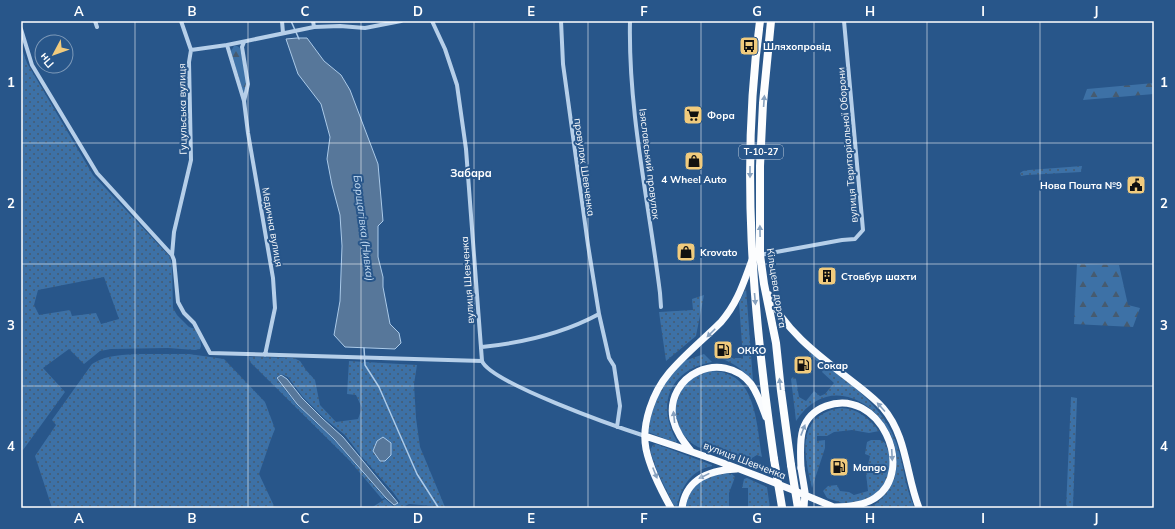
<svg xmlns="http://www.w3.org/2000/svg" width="1175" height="529" font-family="Mulish,sans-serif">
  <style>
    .grass { fill: url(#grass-dots); fill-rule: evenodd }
    .forest { fill: url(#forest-firs) }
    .water { fill: #57779a; stroke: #abcae9 }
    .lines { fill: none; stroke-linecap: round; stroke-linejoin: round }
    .stream { stroke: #abcae9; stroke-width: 1.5 }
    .minor { stroke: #b6cfe9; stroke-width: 4 }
    .primary { stroke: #f9fbfe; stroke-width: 7 }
    .trunk { stroke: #fcfdfe; stroke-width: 8 }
    .primary-bridge { stroke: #f9fbfe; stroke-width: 7 }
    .trunk-bridge { stroke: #fcfdfe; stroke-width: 8 }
    .oneway { fill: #87a1be }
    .oneway2 { fill: #86a0be }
    .grid { fill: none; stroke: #fff; stroke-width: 1; stroke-opacity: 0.55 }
    .labels { text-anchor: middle; stroke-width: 4; stroke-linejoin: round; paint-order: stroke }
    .shield { fill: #28568a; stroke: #beccdc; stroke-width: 1 }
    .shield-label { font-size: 9px; font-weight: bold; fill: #fff }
    .poi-label { font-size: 10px; font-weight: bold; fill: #fff; stroke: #28568a; text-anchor: start }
    .street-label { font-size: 10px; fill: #fff; stroke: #28568a }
    .neighbourhood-label { font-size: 11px; font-weight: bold; fill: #fff; stroke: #28568a }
    .water-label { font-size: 11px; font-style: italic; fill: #c2d9f0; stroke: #28568a }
    .neatline { fill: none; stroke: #fff; stroke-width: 1.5 }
    .grid-label { font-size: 13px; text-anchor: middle; font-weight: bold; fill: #fff }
  </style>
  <defs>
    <pattern id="grass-dots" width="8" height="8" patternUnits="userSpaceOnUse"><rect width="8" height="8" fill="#3d71a6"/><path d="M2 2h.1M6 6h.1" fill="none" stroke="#465b70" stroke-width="1.8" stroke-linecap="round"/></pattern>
    <pattern id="forest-firs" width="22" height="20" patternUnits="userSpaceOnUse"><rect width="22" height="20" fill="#3d71a6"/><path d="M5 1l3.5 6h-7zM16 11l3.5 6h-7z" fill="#465b70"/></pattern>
  </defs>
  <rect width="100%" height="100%" fill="#28568a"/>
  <path class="grass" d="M21,46L27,63L93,175L170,257L172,266L173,308L177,315L189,327L195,329L200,338L201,346L200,349L195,350L168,348L111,349L100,351L84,364L69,349L43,368L65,392L23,450L21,443ZM104,277L119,319L101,324L96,313L72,316L70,310L39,315L34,305L38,290Z
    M1082,166L1081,172L1027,175L1021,176L1020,173L1023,171L1029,170Z
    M746,288L753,381C743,370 734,363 720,358H743L739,303Z
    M704,295L696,336L666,361L659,312L693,310L692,299Z
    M809,351L812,353C839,375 879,402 893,435C904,458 903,485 915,508H870C944,459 846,345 796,421L791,379L793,377L796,379L799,397L806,401L814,391L820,396L825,394L834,383L822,372L823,370L819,366V363L809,354Z
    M141,354H189L224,359L265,402L275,429L271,439L259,474L275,508H52L35,456L56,425L52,420L92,364C108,354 124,355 141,354Z
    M704,354L712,362C669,370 656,405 677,441L676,443L648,432L651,413L656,398L666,380L684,361Z
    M249,357L294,358L300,361L306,370L315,380L320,405L336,422L358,419L362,408L356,395L347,394L349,361L417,365L414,384L416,418L420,447L445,507L409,504L401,508H371L385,499L393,506L400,502L393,492L361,456L345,435L324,418L303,397L288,377L281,374L276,378L296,404L333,439L385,498L382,499L349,460L250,362Z
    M712,371C716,372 721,371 725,373C757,382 757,430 762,457L757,455L752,458L753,467L698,447C673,434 668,401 689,381C696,375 704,373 712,371Z
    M1071,397L1077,398L1073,508H1066Z
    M840,408C857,408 869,418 879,431L869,433L852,430L834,432L827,436H817V441L825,440V448L812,488C804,455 795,416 840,408Z
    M871,440H880L885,443L891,459L888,480L871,498L853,504L842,503L827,498L823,491L828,486L837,485L840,491L849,492L854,495L868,491L866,474L870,456L865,454L867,442Z
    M656,444L712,465V466C691,470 680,488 677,508H675L657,471L650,450L653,445Z
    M726,473L732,474L735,477L729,493V508H685C690,485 704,476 726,473Z
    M747,478L767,487L770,508H748V488H742L744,479Z"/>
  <path class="forest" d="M234,46H237L240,48L247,84L244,95L231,51Z
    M1154,83V94L1083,100L1087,89Z
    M1077,264L1119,265L1128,305L1140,308L1133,327L1074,324Z"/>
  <path class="water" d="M297,38H307L324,61L341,75L350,90L378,164L383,221L378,226V257L383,277V287L390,324L399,333L401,343L395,349L345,347L334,335L340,301L342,246L340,215L332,185L327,159L330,137L321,104L298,74L286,39Z
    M281,375L287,379L302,398L323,419L343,437L398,503L394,505L386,498L334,439L297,404L277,378Z
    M383,437L391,443V455L385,461H380L373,451L377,441Z"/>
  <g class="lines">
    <path class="stream" d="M291,21L299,39
      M364,348L365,365L379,387L417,474L438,507"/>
    <path class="minor" d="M95,21L97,27
      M181,21L191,50L189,62L191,160L174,232L172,255L174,260L178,302L184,313L194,323L210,353L482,361
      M282,21L283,33
      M313,21L314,27
      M432,21L445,49L457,85L466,149L482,361C491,383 617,427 645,436
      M561,21L563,64L588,245L599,314L609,358L614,366L620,406L617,427
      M630,21C628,112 649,203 660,293L661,307
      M21,29L32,65L97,173L172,255
      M244,42L242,47L248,84L244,101
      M227,45L244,101L248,133L273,278L275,308L265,355
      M191,50L227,45L314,27L340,26L365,28L401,21
      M760,255L842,240L855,239L863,230L844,21
      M482,347C521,343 564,333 599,314"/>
    <path class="primary" d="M769,295C784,331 822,358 853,382C863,390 874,398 883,408C907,436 906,475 919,508
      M645,436C710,457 773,481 836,508
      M691,451C683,441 676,432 673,419C665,375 722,348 751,384C758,394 762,406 766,417
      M801,468C800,443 797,417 826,406C879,386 917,470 875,498C863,506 848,507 834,507
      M671,508C662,492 650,468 646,449C641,424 653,392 669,373C684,355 704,339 721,322C738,302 743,284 752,260
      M682,508C686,478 710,470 737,469"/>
    <path class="trunk" d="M760,21C740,167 753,315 774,459
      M771,21L763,103L760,166V255L764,284L776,343L781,391L791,465"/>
    <path class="primary-bridge" d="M801,468L805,492L804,508"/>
    <path class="trunk-bridge" d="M774,459L782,507
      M791,465L798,508"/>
  </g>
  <defs><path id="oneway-solid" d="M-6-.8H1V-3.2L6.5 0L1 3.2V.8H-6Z"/></defs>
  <g class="oneway">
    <use href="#oneway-solid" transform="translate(764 101) rotate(-86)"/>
    <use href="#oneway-solid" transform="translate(750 172) rotate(90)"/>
    <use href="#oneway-solid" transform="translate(760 231) rotate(-91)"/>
    <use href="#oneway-solid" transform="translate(755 299) rotate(85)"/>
    <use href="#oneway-solid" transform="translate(780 384) rotate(-96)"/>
  </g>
  <g class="oneway2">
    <use href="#oneway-solid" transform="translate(711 333) rotate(135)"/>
    <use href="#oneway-solid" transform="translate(881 407) rotate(-132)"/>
    <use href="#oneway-solid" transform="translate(674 417) rotate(-96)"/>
    <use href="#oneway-solid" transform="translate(803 430) rotate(-69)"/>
    <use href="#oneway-solid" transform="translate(892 455) rotate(87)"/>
    <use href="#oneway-solid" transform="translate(655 473) rotate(68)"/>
    <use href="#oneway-solid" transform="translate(704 476) rotate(154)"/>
  </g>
  <path class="grid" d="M135,21V508M248,21V508M361,21V508M474,21V508M588,21V508M701,21V508M814,21V508M927,21V508M1040,21V508M21,143H1154M21,264H1154M21,386H1154"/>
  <defs>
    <symbol id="bus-square" viewBox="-11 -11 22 22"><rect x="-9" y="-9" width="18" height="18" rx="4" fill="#f1cb7d" stroke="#28568a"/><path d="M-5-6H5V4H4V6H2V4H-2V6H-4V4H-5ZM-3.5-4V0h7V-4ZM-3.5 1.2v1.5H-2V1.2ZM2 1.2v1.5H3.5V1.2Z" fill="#111"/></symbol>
    <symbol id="supermarket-square" viewBox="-11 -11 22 22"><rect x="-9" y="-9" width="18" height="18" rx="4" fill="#f1cb7d" stroke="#28568a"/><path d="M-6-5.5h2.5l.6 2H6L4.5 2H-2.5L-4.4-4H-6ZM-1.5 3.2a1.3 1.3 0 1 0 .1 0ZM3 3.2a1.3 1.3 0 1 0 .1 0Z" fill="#111"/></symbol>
    <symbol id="shop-square" viewBox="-11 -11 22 22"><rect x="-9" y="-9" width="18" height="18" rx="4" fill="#f1cb7d" stroke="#28568a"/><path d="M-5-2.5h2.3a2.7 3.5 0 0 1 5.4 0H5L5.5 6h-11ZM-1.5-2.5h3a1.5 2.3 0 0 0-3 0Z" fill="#111"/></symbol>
    <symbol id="civic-square" viewBox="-11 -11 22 22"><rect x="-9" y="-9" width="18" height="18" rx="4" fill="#f1cb7d" stroke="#28568a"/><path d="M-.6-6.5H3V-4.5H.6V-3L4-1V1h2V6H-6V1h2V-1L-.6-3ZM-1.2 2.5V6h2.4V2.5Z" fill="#111"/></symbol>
    <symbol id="building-square" viewBox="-11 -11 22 22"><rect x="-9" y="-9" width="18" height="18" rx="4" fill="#f1cb7d" stroke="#28568a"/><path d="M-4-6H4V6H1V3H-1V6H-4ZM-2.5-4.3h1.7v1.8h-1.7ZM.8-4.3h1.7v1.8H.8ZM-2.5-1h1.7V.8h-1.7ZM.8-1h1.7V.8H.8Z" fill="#111"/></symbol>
    <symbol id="fuel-square" viewBox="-11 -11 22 22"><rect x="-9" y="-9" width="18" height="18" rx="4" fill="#f1cb7d" stroke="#28568a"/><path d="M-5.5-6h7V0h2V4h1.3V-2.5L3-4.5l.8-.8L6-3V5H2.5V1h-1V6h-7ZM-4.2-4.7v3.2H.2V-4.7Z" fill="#111"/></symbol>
  </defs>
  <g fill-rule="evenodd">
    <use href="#bus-square" x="738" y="35" width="22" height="22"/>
    <use href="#supermarket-square" x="682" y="104" width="22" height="22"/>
    <use href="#shop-square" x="683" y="150" width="22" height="22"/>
    <use href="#civic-square" x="1125" y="174" width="22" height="22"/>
    <use href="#shop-square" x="675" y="241" width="22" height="22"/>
    <use href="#building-square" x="816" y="265" width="22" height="22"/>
    <use href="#fuel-square" x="712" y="339" width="22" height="22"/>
    <use href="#fuel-square" x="792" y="354" width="22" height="22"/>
    <use href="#fuel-square" x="828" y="456" width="22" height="22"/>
  </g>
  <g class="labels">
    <rect class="shield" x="739" y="145" width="44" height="14" rx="3"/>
    <g class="shield-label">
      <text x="761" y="155">Т-10-27</text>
    </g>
    <g class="poi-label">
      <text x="763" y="50">Шляхопровід</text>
      <text x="707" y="119">Фора</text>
      <text x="694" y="183" text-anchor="middle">4 Wheel Auto</text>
      <text x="1122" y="189" text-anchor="end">Нова Пошта №9</text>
      <text x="700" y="256">Krovato</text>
      <text x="841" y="280">Стовбур шахти</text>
      <text x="737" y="354">ОККО</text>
      <text x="817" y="369">Сокар</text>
      <text x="853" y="471">Mango</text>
    </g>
    <g class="street-label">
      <text transform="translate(182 109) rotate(-91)" y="4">Гуцульська вулиця</text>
      <text transform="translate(847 145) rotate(-95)" y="4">вулиця Територіальної Оборони</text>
      <text transform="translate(650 164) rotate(83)" y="4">Ізяславський провулок</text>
      <text transform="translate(585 167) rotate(82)" y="4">провулок Шевченка</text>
      <text transform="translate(273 227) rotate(80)" y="4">Медична вулиця</text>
      <text transform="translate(467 280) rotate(-94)" y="4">вулиця Шевченка</text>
      <text transform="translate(777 288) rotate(81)" y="4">Кільцева дорога</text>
      <text transform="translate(745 460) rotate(21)" y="4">вулиця Шевченка</text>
    </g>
    <g class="neighbourhood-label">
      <text x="471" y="177">Забара</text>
    </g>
    <g class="water-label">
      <text transform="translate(364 228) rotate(83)" y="4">Борщагівка (Нивка)</text>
    </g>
  </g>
  <rect width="1175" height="529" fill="none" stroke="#28568a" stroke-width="44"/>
  <g transform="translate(54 54) rotate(229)"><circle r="19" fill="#28568a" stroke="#7e9ab9"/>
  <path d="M0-3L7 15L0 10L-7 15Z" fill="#f1cb7d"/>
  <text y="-6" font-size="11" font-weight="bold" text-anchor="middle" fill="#ffffff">Пн</text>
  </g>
  <rect x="22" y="22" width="1131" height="485" class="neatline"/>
  <g class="grid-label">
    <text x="79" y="16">A</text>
    <text x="192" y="16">B</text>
    <text x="305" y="16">C</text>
    <text x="418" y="16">D</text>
    <text x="531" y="16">E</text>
    <text x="644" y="16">F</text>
    <text x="757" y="16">G</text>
    <text x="870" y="16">H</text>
    <text x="983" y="16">I</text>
    <text x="1096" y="16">J</text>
    <text x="11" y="87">1</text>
    <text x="1164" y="87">1</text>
    <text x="11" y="208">2</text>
    <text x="1164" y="208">2</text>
    <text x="11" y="330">3</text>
    <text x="1164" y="330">3</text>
    <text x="11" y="451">4</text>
    <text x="1164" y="451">4</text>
    <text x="79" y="523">A</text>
    <text x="192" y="523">B</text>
    <text x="305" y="523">C</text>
    <text x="418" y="523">D</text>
    <text x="531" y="523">E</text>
    <text x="644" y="523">F</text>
    <text x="757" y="523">G</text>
    <text x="870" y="523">H</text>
    <text x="983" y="523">I</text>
    <text x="1096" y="523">J</text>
  </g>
</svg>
